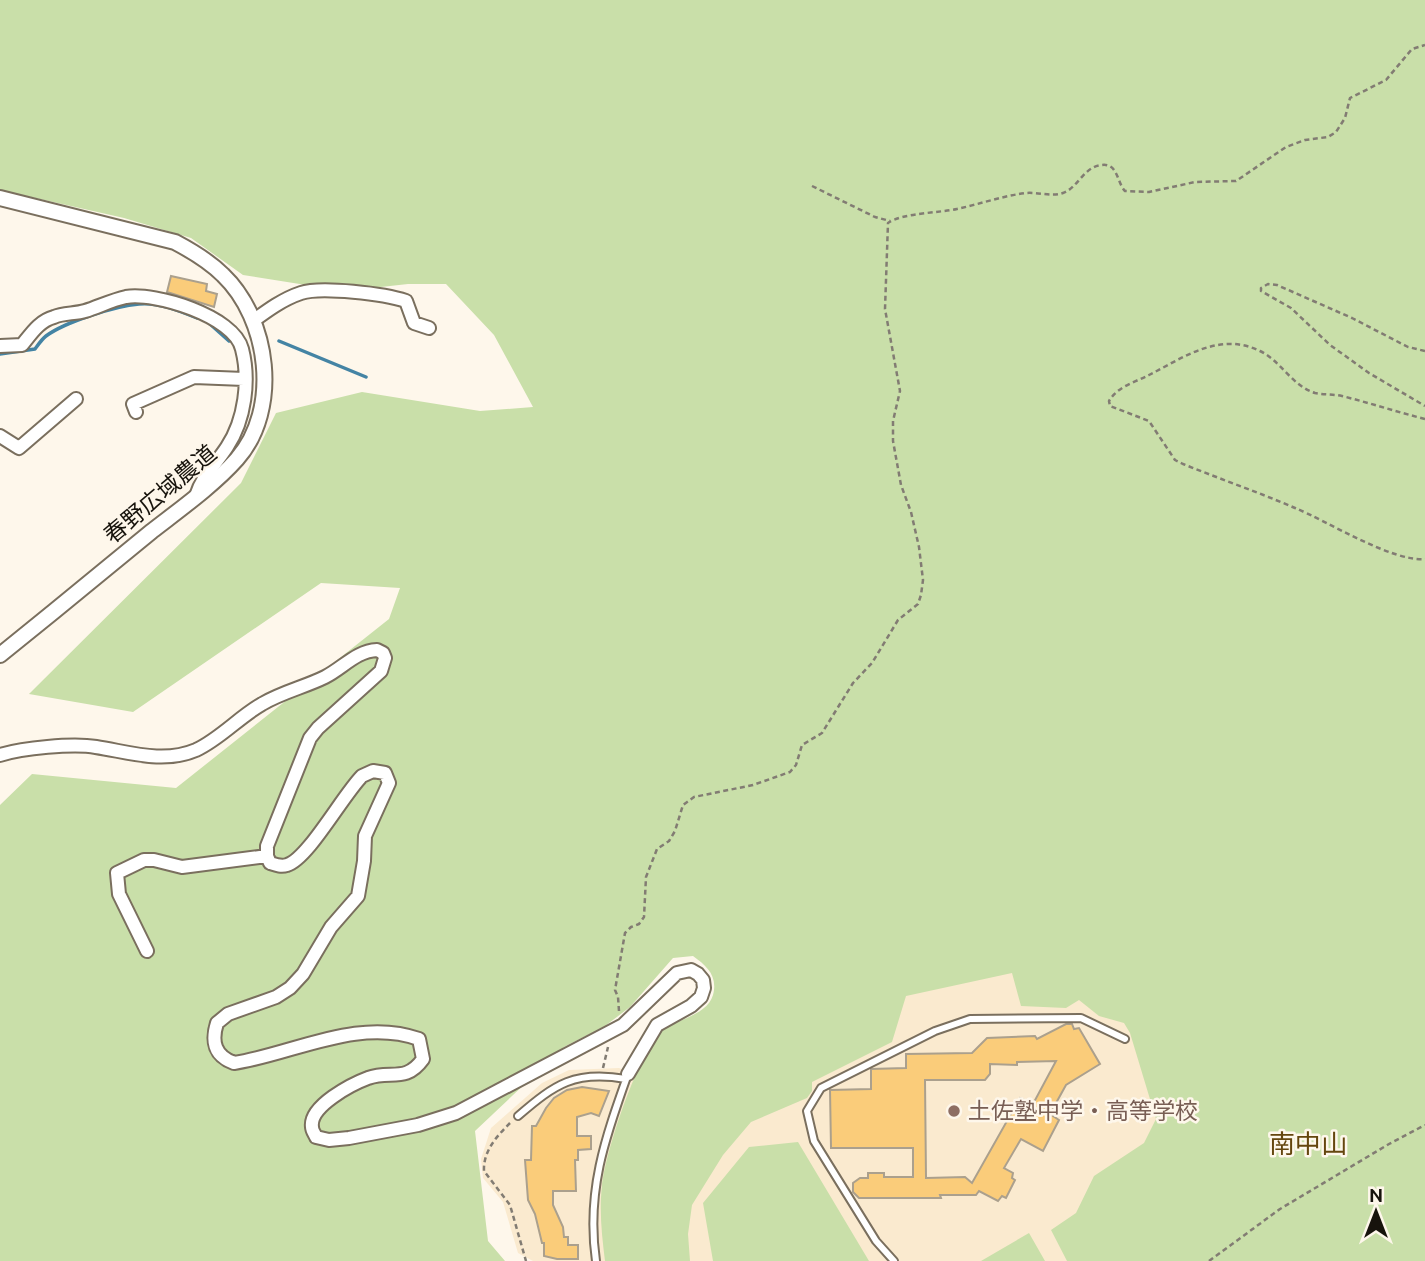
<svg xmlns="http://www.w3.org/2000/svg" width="1425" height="1261" font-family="Ubuntu,'Noto Sans JP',sans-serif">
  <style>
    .built { fill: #faeacf }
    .green { fill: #c9dfa9 }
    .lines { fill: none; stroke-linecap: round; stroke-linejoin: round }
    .stream { stroke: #4484a4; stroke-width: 3.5 }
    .building { fill: #facc7a; stroke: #aba08d; stroke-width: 2; fill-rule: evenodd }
    .service-casing { stroke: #7a6f5e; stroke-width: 10 }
    .minor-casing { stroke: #7a6f5e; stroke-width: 16 }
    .tertiary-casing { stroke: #7a6f5e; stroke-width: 18 }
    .path { stroke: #827c73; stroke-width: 2.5; stroke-dasharray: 5 3.5; stroke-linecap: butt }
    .service { stroke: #fff; stroke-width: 6 }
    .minor { stroke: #fff; stroke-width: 12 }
    .tertiary { stroke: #fff; stroke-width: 14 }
    .education-dot { fill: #8d6e63; stroke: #fef7eb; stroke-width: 2.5 }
    .labels { text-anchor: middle; stroke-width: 5; stroke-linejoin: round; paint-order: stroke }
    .street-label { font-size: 23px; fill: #17130c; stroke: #fef7eb }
    .education-label { font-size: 23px; fill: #785e54; stroke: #fef7eb; text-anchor: start }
    .quarter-label { font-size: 26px; fill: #65460e; stroke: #fef7eb }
  </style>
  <rect width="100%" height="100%" fill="#fef7eb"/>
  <path class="built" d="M1015,959L1131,1021L1161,1119L1072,1261H533L518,1253L503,1202L483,1178L481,1159L491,1128L542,1083L569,1070L619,1068L746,1113L895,983Z"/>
  <path class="green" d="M0,0H1425V1261H1067L1051,1230L1076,1213L1094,1176L1144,1143L1156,1119L1130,1033L1124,1023L1099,1016L1079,1000L1066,1008L1021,1006L1012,973L906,996L892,1042L812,1082V1091L807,1098L751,1122L723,1155L692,1205L688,1234L690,1261H605C602,1237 599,1210 602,1186C605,1153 638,1053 661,1032C675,1019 707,1016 713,995C718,976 707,966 693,956L673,958L630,1007L605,1026L564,1047L475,1131L488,1241L505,1261H0V805L32,774L176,788L389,619L400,588L321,583L133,712L29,694L241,483L276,413L362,392L480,411L533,407L494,335L446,284H408L363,289L306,285L243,275L191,238L124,218L0,190Z
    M798,1142L869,1261H713L703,1203L749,1147Z
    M1029,1233L1045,1261H981Z"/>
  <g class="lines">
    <path class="stream" d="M210,324L229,341
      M279,341L366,377
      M0,354L35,349C38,345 42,339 46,336C65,322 115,306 139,304C158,302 180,311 197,318"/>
  </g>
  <path class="building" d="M171,276L207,284L206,291L217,294L214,307L167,292Z
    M1066,1024H1072L1074,1029L1079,1028L1100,1064L1066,1085L1050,1114L1059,1120L1043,1151L1021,1139L1004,1168L1013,1173L1012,1178L1015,1180L1006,1198L1002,1196L998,1201L979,1191L976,1195H940L941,1198H859L853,1192V1183L860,1178H868V1173H884V1177H913V1148H831L830,1090L871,1089V1069L906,1068V1054L972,1053L987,1038L1035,1036L1037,1039ZM1056,1061L1033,1104L1020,1098L972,1183L965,1177L926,1178L925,1080H985L990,1074V1064L1017,1065V1062Z
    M582,1087L609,1091L599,1116L591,1113L577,1117V1136H591V1149L578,1150V1160H575L576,1191H553V1205L563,1227L564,1237H568V1245H578V1259H557L544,1256V1243H542L535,1214L528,1200L525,1160H531L532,1126H536L546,1108L554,1098L567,1090Z"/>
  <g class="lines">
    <defs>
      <path id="service" d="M518,1116C555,1084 575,1070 626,1079
        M596,1261C586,1192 605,1138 628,1074
        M894,1261L876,1241L814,1141L807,1111L821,1088L935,1031L970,1019L1081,1018L1125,1039"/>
      <path id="minor" d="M253,321C268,310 283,299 301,293C321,286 385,294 406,301L414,323L429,328
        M0,346L22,345C31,334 39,321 54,317C63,313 75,314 85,311C98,307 112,300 126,297C155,292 234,316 242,349C250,380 245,420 227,447C216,464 202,476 196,496
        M136,412L133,404L194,377L244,379
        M0,436L19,448L76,399
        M0,755C22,748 73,743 96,747C129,752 163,764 196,750C220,739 239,717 262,704C282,692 305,687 325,677C343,668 356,651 377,650L383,653L385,658L381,671L318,728L310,738L267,846V856L270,863C276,865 281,867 287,865C308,859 343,795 362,776L373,771L385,773L389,783L365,836L364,861L358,896L331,927L303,974L290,988L276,997L228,1014L217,1023C211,1042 215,1056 234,1063C293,1054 358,1017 419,1039L423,1059C405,1084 390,1069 368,1078C352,1084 309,1106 312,1127C312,1131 315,1134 316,1137L329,1140L349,1138L418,1125L456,1113L623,1025L677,973L691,970L698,974L703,980L704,988L701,997L691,1006L657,1025L628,1074
        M147,951L119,894L117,873L144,860H154L182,867L267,856"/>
      <path id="tertiary" d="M0,198L175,242C192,251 209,261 223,275C269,319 281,409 237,459C214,485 179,510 152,531C101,573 51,614 0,655"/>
    </defs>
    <use href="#service" class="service-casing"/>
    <use href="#minor" class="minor-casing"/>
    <use href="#tertiary" class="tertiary-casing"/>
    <path class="path" d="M812,186L875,217L890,221
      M1425,351L1408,347L1352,318L1277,285L1268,284L1261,288V291L1291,308L1330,345L1369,373L1425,406
      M1425,419C1397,412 1370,403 1342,396C1333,394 1324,395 1315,393C1292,386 1281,361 1260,351C1219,331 1183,358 1149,375C1135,382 1117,387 1109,401L1110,406L1149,421L1175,460L1183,464C1220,479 1258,492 1295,508C1327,521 1392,562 1425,559
      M619,1011L618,997L615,990L625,933L631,927L639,924L644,917L646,877L657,849L669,841L675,831L683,805L694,797L753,785L790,772L796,765L802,745L822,733L853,683L872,663L898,620L918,604L921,595L923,580L919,547L911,512L901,485L893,441V421L900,391L885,309L888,223C902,213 938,213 957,209C980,204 1002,196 1026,193C1038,192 1052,197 1063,193C1078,188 1084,166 1102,165C1118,163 1117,183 1125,191L1149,192L1195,182L1236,181L1286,147L1305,140L1328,137L1336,132L1345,118L1350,98L1386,80L1412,49L1425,45
      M603,1068L608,1047
      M510,1123C497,1136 483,1151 484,1171L510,1205L526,1261
      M1209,1261L1280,1209L1389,1144L1425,1125"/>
    <use href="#service" class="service"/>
    <use href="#minor" class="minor"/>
    <use href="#tertiary" class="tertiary"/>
  </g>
  <circle class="education-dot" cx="954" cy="1111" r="7"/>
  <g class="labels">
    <g class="street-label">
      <text transform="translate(160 494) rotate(-40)" y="8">春野広域農道</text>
    </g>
    <g class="education-label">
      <text x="968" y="1119">土佐塾中学・高等学校</text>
    </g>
    <g class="quarter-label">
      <text x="1308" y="1153">南中山</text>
    </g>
  </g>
  <g transform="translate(1376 1212)" stroke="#fef7eb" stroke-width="5" paint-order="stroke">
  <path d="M0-5L12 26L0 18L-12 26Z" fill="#17130c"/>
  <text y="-10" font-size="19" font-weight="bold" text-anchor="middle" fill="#17130c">N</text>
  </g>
</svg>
